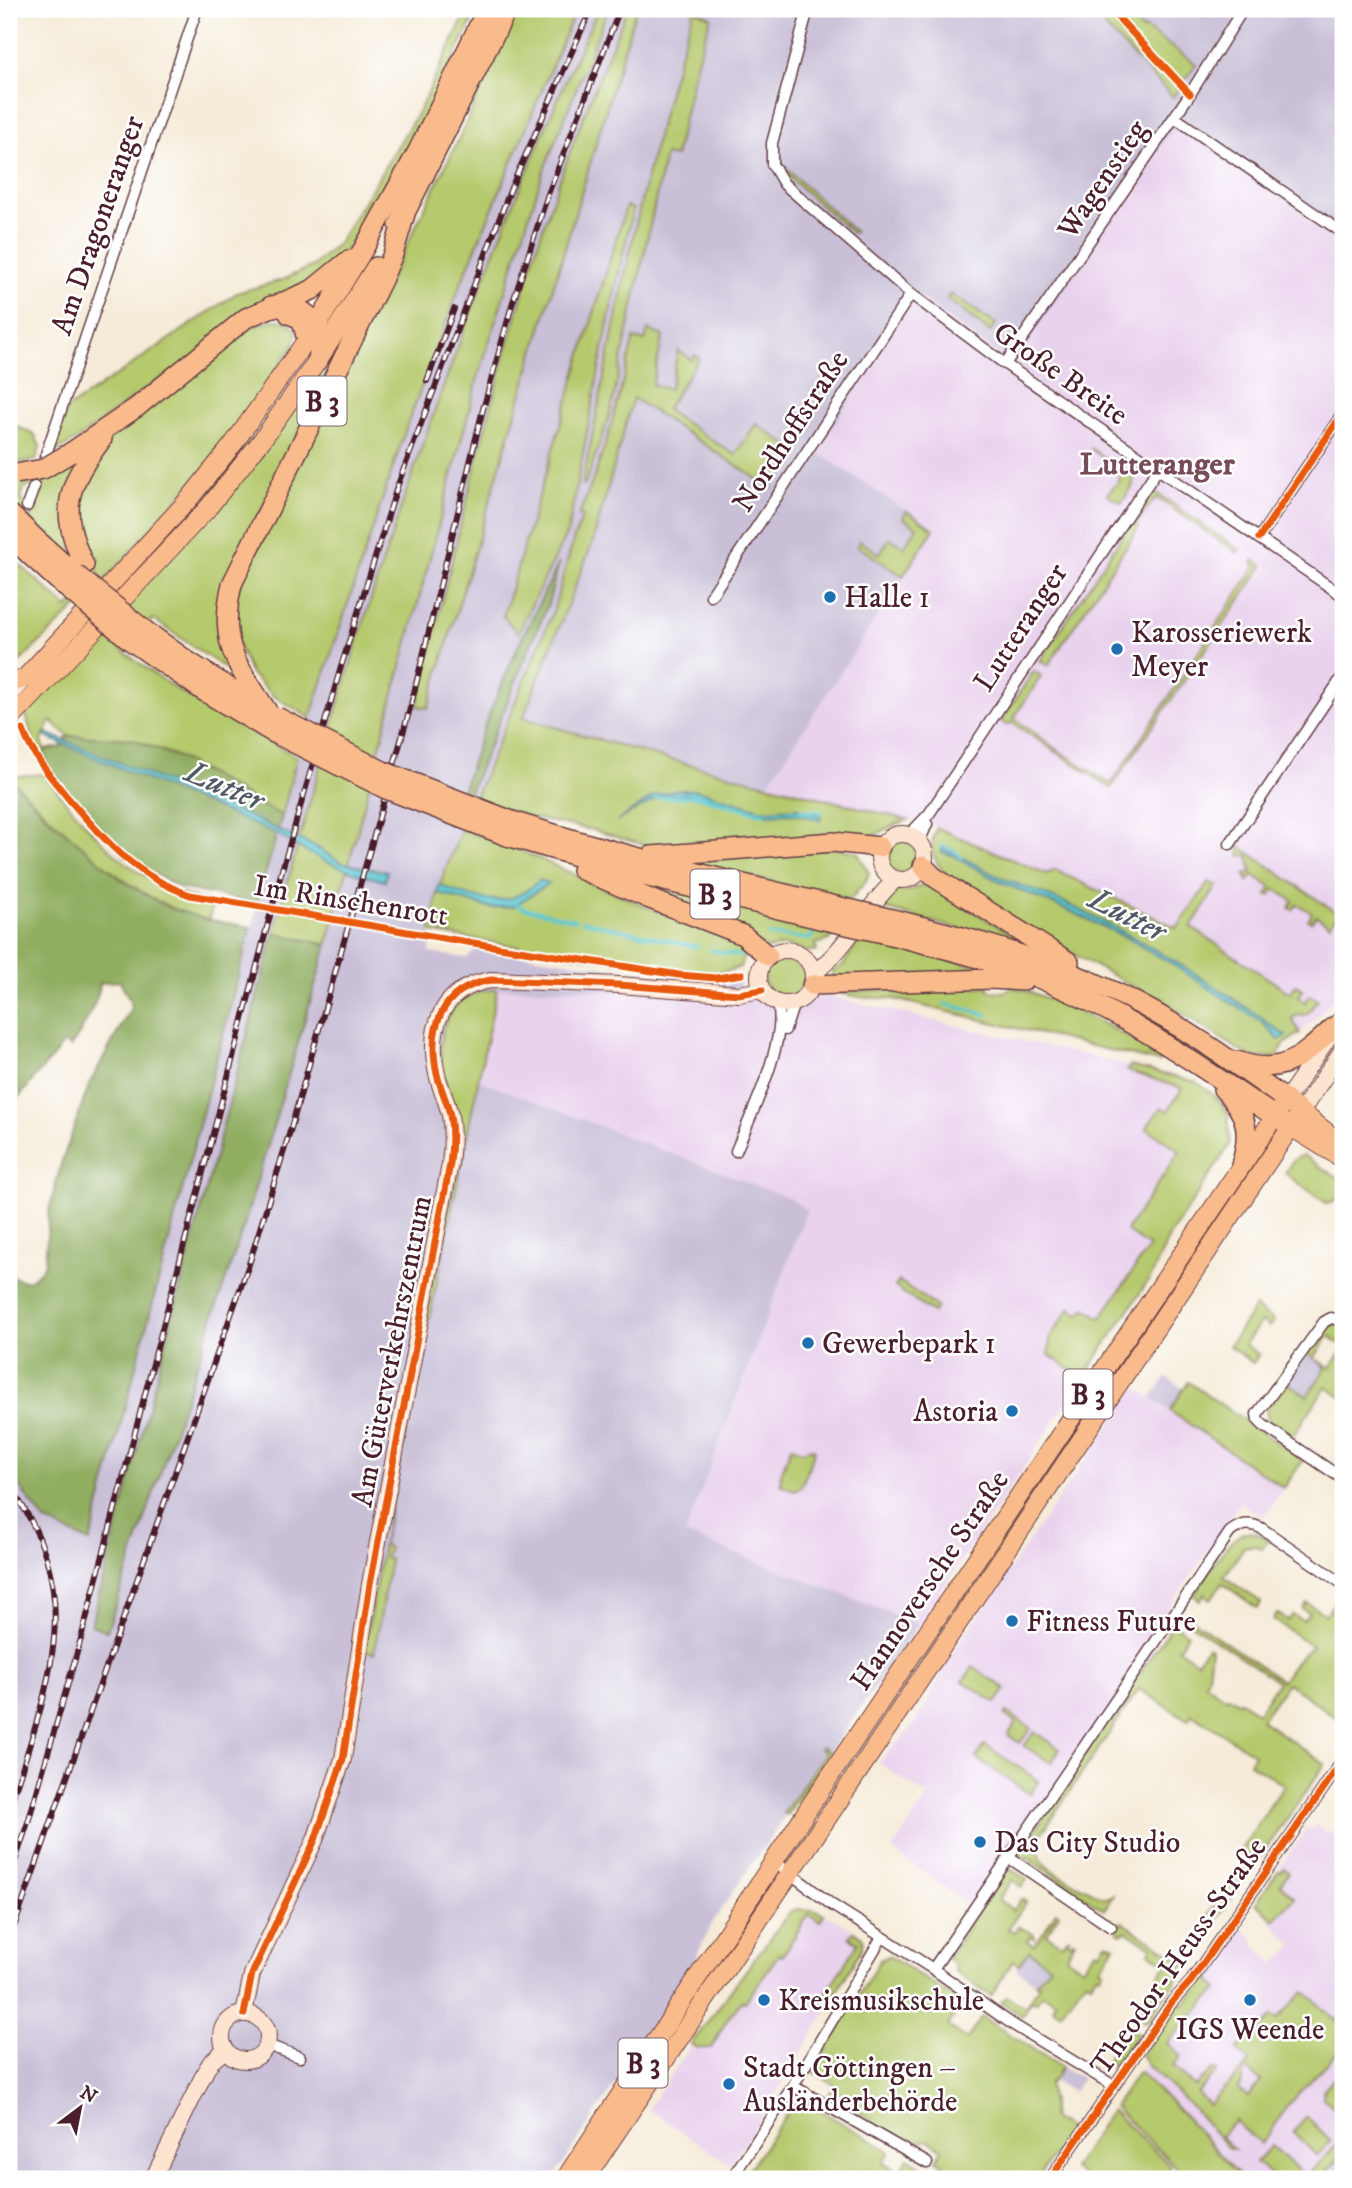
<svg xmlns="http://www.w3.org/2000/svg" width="1352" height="2188" font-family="'IM FELL DW Pica',serif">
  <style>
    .built { fill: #e9d2ed }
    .industrial { fill: #c9bfd7 }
    .green { fill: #b5c96d; stroke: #80744c; stroke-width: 2; fill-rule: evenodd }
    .forest { fill: #90ad60; stroke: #6d6646; stroke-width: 2 }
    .water { fill: #5ac7d0; stroke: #52737e; stroke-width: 2 }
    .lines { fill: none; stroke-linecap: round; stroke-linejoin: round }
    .stream { stroke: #5ac7d0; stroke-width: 3.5 }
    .street-tunnel { stroke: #d3c2b5; stroke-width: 10; stroke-dasharray: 10 5; stroke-linecap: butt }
    .street-casing { stroke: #643e45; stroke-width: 13 }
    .secondary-casing { stroke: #643e45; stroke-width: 18 }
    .primary-casing { stroke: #643e45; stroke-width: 20 }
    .highway-casing { stroke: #643e45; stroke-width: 22 }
    .street { stroke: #fff; stroke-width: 10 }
    .secondary { stroke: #fde4d1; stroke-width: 16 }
    .primary { stroke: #fabb8c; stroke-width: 18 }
    .highway { stroke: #fabb8c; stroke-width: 19 }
    .rail-casing { stroke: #4a1f2b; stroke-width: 6 }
    .rail { stroke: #fff; stroke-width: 3.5; stroke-dasharray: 10; stroke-linecap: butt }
    .highway-bridge-casing { stroke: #643e45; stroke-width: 22; stroke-linecap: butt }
    .highway-bridge { stroke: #fabb8c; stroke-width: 19 }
    .cycleway-casing { stroke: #fff; stroke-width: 11 }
    .cycleway { stroke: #e8590c; stroke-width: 7 }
    .poi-dot { fill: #1f6fb2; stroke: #fff; stroke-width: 2.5 }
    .labels { text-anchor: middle; stroke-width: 5; stroke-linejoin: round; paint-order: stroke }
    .shield { fill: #fff; stroke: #80626b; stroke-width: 2 }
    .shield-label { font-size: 28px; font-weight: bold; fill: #4a1f2b }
    .street-label { font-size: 30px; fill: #4a1f2b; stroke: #fff }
    .poi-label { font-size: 30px; fill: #4a1f2b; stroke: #fff; text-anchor: start }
    .neighbourhood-label { font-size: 32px; font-weight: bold; fill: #784b59; stroke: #fff }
    .water-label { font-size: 32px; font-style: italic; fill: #505a65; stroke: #fff }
  </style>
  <rect width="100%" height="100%" fill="#fff"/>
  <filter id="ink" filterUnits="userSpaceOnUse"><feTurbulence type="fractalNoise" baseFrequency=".0143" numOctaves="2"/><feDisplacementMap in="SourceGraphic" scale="14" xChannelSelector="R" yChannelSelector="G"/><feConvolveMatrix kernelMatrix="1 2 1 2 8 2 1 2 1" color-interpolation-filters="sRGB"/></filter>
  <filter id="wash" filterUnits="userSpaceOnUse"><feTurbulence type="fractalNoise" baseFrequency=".00686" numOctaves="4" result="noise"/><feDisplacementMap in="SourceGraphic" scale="28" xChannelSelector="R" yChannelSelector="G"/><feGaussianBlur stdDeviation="1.57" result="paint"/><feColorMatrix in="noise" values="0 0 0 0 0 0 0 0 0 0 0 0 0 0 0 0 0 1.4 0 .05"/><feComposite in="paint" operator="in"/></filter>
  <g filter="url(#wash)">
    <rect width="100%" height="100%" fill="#f5ebd8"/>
    <path class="built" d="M1343,9V986L1327,1006L1300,1033L1292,1019L1298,1013L1047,874L943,829L768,784L633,397Z
      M497,989H581L752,996L831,997L1180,1077L1196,1082L1220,1101L1228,1114L1230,1124V1145L1170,1235L1152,1275L919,1624L684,1535L807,1210L789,1198L478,1081Z
      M1135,1387L1284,1488L1263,1518L1240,1502L1146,1643L1162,1654L1086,1769L1024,1860L1005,1849L968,1904L892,1850L928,1796L879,1763L911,1728L928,1701L941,1670Z
      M1317,1825L1326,1834L1330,1830L1339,1839L1343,1837V2179H1189L1114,2107L1240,1926L1255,1941L1254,1944L1275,1964L1294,1945L1272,1924L1273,1920L1256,1903L1306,1829H1313Z
      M798,1909L813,1910L836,1920L861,1935L863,1942L825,2013L773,2100L730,2164L648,2109L718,2006L786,1917L791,1911Z"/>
    <path class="industrial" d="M576,9H1343V239L1175,125L1012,365L916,294L817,452L934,529L768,784L656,756L511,714L461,830L439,885L431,932L430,953L467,958L477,948L694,980L713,981L738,978L744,998L581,989H497L478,1080L789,1198L807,1210L685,1534L919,1624L740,1881L713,1922L691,1967L553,2179H9V1473L45,1521L90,1542L297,757L407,425L462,281Z
      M1307,1355L1326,1368L1307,1396L1287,1383Z
      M1166,1377L1184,1389L1170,1411L1151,1398Z
      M1029,1951L1050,1965L1036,1983L1016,1969Z
      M1061,2067L1082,2078L1074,2092L1053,2081Z"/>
    <path class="green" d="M468,9H478L412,143L390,174L355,234L343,253L325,271L141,392L79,438L53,454L67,409L237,293L282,280L313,266L339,242L420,109Z
      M514,9H576L462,281L407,425L310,718L272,695L250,673L235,637L236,593L465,126Z
      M598,9H608L543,172L478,377L327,945L274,933C357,617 461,306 598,9Z
      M627,9H636L428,708L417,706C453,554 489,402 535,253C561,170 594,89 627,9Z
      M1088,9H1121L1143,30L1145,28L1196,64L1173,97Z
      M694,10L711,17L696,64L675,157L665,155L611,411L585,485H582C616,324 642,166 694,10Z
      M780,163L855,232L852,233L791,179Z
      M626,206L633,209L610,313L568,531L518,633L503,616Z
      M950,294L996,324L990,332L947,299Z
      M361,304L228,579L239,678L153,619L122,650C157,677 196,704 235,724C256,735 277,745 297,757L282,816L178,757L132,739L68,736L51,721L42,740L48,768C35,751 30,738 27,717L24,714L87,648Z
      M272,320C285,320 290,321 297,333L294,345L206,467L105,580L9,672L10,574L16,592L18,591L14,575L9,570V555L68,608L99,573L83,550L76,498L94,458L113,437L141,412L225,346L252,327Z
      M648,330L663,336L652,385L670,389L678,351L692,360L695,355L699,358L666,410L735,455L756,424L795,450L771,488L633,398L593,541L523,718L656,756L908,820L892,826L872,837L651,847L593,830L527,817L475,798L553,612L574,538L583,516L579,515C604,458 619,398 634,338L645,341Z
      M9,423L35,435L40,447L36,460L12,464L13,468L9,467Z
      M87,448L71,557L69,559L9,501V481L25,480ZM45,481L34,513L20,499L24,488Z
      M1090,448L1134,478L1132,488L1121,503L1107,494L1120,480L1118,478L1122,472Z
      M237,450L239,451L221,482L120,595L114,590Z
      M1153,494H1158L1240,550L1238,553L1157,498L1152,502L1136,525L1139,527L1048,666L1040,661L1147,498Z
      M907,511L934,529L903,576L857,546L860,541L879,554L890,538L904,547L917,527L903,518Z
      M1254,560L1263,566L1111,788L1011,722L1007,726L1001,721L1034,671L1041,676L1014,718L1055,748L1111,784L1256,566L1252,562Z
      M43,774C100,841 125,880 214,904L208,920C135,905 60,829 9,777Z
      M937,828L1047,874L1055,870L1177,928L1209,882L1217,886L1191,927L1290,993L1296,985L1303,990L1298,997L1305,1002L1310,995L1318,1000L1307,1014L1295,1016L1292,1019L1300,1033L1284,1044L1277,1057L1259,1058L1244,1053L1180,1012L1053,943L949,879C935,863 926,848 937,828Z
      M461,830L504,843L647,907L738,942L747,947L740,967C710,980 671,968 639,964C569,955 500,944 431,932L437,893Z
      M885 857a16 16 0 1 1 32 0a16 16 0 1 1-32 0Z
      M1239,846L1343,917V922L1336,917L1330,925L1316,916L1311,922L1308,920L1312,913L1297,904L1293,910L1289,908L1293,901L1275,889L1270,896L1267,894L1271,887L1253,875L1248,881L1245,874L1252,872L1248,855L1240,856Z
      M837,848L857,852L869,872L866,881L850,900L681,861Z
      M613,876L839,931L827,941L815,944L817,951C798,954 791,940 769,949Z
      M926,884L1035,948L1034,950L883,908L895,891H908Z
      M861,936L1001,973L833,980V971L844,964Z
      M764 976a22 22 0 1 1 44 0a22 22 0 1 1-44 0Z
      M988,986L989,991L1004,992L1012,987C1066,1001 1114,1029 1162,1056L1159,1062L894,999L859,997L835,992Z
      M497,989L383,1544L389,1548L385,1558L390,1560L374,1653L364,1650C384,1539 404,1427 425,1316C435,1263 450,1210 458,1156C464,1111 430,1069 444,1026C452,1002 473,990 497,989Z
      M1130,1066L1196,1082L1210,1092L1220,1101L1228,1114L1230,1145L1170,1235L1152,1275L1083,1378L1049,1355L1050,1338L1070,1308L1080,1315L1085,1308L1101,1318L1149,1247L1126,1231L1180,1151L1146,1128L1161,1107L1168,1111L1182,1088L1127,1071Z
      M1303,1155L1342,1181L1343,1190L1335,1201L1326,1203L1285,1173L1293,1160Z
      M1207,1233L1186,1269L1100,1397L1097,1391Z
      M899,1281L937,1307L933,1313L895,1287Z
      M1255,1307L1274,1321L1270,1327L1262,1321L1245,1344L1259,1355L1253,1363L1229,1346Z
      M1339,1323L1343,1327V1346L1329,1336L1314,1358L1308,1354L1330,1325Z
      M1343,1349V1371L1341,1375L1343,1377V1398L1326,1387L1293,1436L1268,1420L1266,1410L1287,1383L1307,1396L1326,1368L1316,1359L1330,1368Z
      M1188,1382L1303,1460L1284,1488L1170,1411Z
      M1076,1422L1078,1424L1057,1456L1026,1511L963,1605L956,1600Z
      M791,1447L802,1451L811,1448L815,1450L801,1487L795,1490L781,1485L780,1481L782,1477L780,1476Z
      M1245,1532L1256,1533L1269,1539L1262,1549L1255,1545L1244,1547L1224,1577L1261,1602L1257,1608L1222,1583L1211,1599L1204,1594L1200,1600L1194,1596C1206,1578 1225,1540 1245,1532Z
      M1336,1600L1343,1603V1612L1333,1625L1343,1633V1722L1287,1683L1261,1720L1325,1764L1217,1919L1209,1914L1248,1857L1240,1851L1284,1785L1249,1763L1254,1754L1192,1714L1188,1720L1139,1689L1041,1834C1040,1841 1037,1849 1040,1856C1049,1876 1083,1885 1100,1896L1106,1898L1113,1895L1104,1910L1026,1857L1024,1860L1020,1857L1022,1849L1173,1624L1188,1634L1178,1649L1197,1662L1207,1647L1211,1649L1208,1677L1205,1684L1226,1698L1228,1696L1238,1702L1240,1701L1258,1713L1278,1682L1185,1620L1188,1617L1282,1681L1295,1662L1312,1646L1273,1619L1277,1613L1288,1621L1293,1615L1303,1621L1309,1613L1303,1609L1307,1603L1326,1615Z
      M973,1667L1006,1689L996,1703L963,1681Z
      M1007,1712L1031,1728L1020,1743L1008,1735L1016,1723L1005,1715Z
      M1034,1732L1060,1749L1051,1763L1024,1746Z
      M985,1745L1039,1781L1030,1794L976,1758Z
      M822,1747L831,1753L787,1815L784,1813L825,1753L820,1749Z
      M1284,1868L1289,1873L1280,1884L1295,1898L1274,1920L1256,1903L1278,1871H1282Z
      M1010,1869L1027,1879L1022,1887L1012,1880L999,1900L1013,1910L1021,1899L1026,1902L1008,1929L1014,1932L1018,1926L1034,1934L1035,1939L1030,1936L1027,1941L1033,1945L1037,1942L1056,1912L1059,1914L1046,1934L1062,1944L1070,1936L1067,1941L1070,1943L1073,1940L1075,1941L1066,1957L1083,1968L1096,1950L1100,1952L1106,1943L1115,1946L1100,1968L1103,1971L1100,1976L1096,1974L1091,1983L1086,1980L1060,2013L1053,2008L1056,2002L1042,1994L1036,2003L1032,2000L1022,2016L1001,2002L1006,1996L1025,2007L1039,1985L1036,1983L1050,1966L1029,1951L1019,1965L1013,1961L991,1996L955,1972L953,1963L947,1959L1002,1876Z
      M798,1909L813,1910L824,1914L820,1921L809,1914L782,1956L779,1954L745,2002L742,2001L728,2018L711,2048H697L691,2044L786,1917L791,1911Z
      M1122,1922L1187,1964L1146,2023L1137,2017L1148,1999L1145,1996L1166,1964L1149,1952L1152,1947L1126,1931L1121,1934L1118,1932L1117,1929Z
      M854,1931L863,1938L862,1948L832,2000L827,1997L822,2005L820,2004L824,1996L858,1943L849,1937Z
      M889,1956L962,2003L948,2026L967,2039L982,2017L1061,2067L1053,2081L1049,2084L1053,2119L1071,2130L1037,2179H742L793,2105L799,2101H804L890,2151L883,2163L900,2172L908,2158L920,2166L922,2173L931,2170L937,2173L943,2164L937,2160L942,2149L928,2140L905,2143L869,2123L870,2119L829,2095L835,2085L813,2072L880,1960Z
      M1207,1974L1214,1975L1210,1980L1218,1989L1167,2043L1181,2057L1173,2066L1195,2087L1213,2068L1217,2071L1197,2093L1209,2105L1250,2062L1237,2050L1272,2016L1277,2020L1304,1991L1336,2021L1343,2013V2047L1288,2104L1269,2135L1260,2144L1235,2121L1220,2136L1234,2149L1228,2148L1190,2105L1148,2066L1141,2054L1179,2001L1184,2005ZM1247,2070L1261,2081L1248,2097L1238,2089L1241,2086L1243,2073Z
      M1129,2028L1138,2034L1117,2064L1105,2065L1110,2054H1114L1122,2036L1126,2037Z
      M1343,2069V2082L1340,2091L1343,2094V2114L1323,2098V2091Z
      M1138,2072L1176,2107L1243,2179H1189L1114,2107Z
      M1111,2110L1171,2166L1162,2179H1087L1073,2169Z
      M1307,2117L1331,2141L1317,2156L1293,2132Z
      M1343,2138V2154L1327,2171L1336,2179H1276L1256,2162L1272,2146L1306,2177Z"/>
    <path class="forest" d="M559,563L548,604L469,794L462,791L485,724L518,646Z
      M68,736L132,739L178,757L282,816L257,903L180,888L151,872L125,856L108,839L48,768L44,750L61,747Z
      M9,777L43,813L123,881L167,907L204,919L251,927L90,1542L45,1521L9,1473V1275L23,1281L30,1280L39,1273L45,1263L49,1211L61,1164L90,1083L131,1008L130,1001L120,981L100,983C99,1000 81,1033 70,1047L64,1043L9,1109Z
      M274,933L327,945L244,1225L107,1631L91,1625Z"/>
    <path class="water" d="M46,733L231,808L318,848L340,862L387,872L385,881C344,871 312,857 277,834L63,744L44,736Z
      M677,790H697L763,810L797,808L821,816L820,820L793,813L764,814L685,794L660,797L617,821L654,796Z
      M942,849C962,854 980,869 999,877C1021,886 1044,893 1065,903C1143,939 1217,985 1286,1036L1279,1040L1264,1024L1170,963L1125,937L1070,911L998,881L954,856L941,852Z
      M540,880L549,883L514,906L490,908L437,893L439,885C460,893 489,905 511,898C522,895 532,887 540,880Z"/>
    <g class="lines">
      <path class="stream" d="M655,798L695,796L764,814
        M800,810L822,812
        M942,846L954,851L962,858
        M515,902L523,908L575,920
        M583,921L697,947
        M769,935L811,939L814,929
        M711,950L740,956
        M945,1004L988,1015"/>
    </g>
  </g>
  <g filter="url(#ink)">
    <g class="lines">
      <path class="street-tunnel" d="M9,559L27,506"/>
      <defs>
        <path id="street" d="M808,9L772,143V164L784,184L911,294L1005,364L1343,596
          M1174,117L1343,233
          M1005,364L1190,94L1243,9
          M45,457L197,9
          M27,506L34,487
          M1259,538L1343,413
          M711,596L911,294
          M909,835L929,814L1157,470
          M919,842L927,824
          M1230,844L1343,676
          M785,1030L794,1003
          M736,1151C750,1117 790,1036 777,1002
          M1343,1321L1331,1318L1324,1322L1257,1414L1258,1420L1263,1425L1343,1479
          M1008,1857L1111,1927
          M774,1861L832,1905L933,1969L1012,2024L1114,2086
          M933,1969L1230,1532C1241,1524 1248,1522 1261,1528L1343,1584
          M267,2045L300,2057
          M793,2086L927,2163
          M731,2179L793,2086L882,1937
          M1050,2179L1172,2002L1191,1981L1343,1760"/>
        <path id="secondary" d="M9,696L24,679
          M879 857a23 23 0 1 1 46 0a23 23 0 1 1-46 0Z
          M759 977a27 27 0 1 1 54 0a27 27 0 1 1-54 0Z
          M813,974C849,946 863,910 895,880
          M1286,1100L1343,1016
          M1301,1112L1343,1049
          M244,2014L252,1974L315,1840L343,1759L370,1584L450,1164C452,1148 453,1131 450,1115C447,1101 440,1088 437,1074C427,1028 441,988 491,980L619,985L739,994L762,990
          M222 2037a23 23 0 1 1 46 0a23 23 0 1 1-46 0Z
          M153,2179L206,2070L211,2062L226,2049"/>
        <path id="primary" d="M9,683L24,679L190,498L234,443L315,328
          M9,721L208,508L262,440L317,361L322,338L318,323
          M1283,1122L1343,1159
          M565,2179L818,1794L1286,1100L1343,1145
          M585,2179L1301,1112"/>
        <path id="highway" d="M399,225L507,9
          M271,306L301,310L318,323L364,248L419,149L487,9
          M289,314L301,319L307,339
          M317,361L376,267
          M70,453L137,407L246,318L312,290L349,260
          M37,540L75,574
          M31,556L63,585
          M84,565C58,510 67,485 102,439
          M143,629L186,660L261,708
          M131,641L202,690L272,732
          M267,711C236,663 218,643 232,584L382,280L393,254L405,214
          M512,821C615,854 721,879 827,904
          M507,836L644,876L824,920
          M651,856L833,842L880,847
          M923,866L934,877L1069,962
          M582,870L650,899L743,935L768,956
          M892,919C970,938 1047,959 1119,994C1178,1022 1233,1062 1286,1100
          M883,933C934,946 986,958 1036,977C1122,1011 1198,1065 1274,1116
          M812,985L992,979L1023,981
          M1237,1061C1283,1078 1304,1055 1335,1026
          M1223,1089C1248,1115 1251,1131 1241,1165"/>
      </defs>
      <use href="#street" class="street-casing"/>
      <use href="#secondary" class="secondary-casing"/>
      <use href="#primary" class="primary-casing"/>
      <use href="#highway" class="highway-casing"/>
      <use href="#street" class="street"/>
      <use href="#secondary" class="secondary"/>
      <use href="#primary" class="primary"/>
      <use href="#highway" class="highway"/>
      <defs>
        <path id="rail" d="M427,381L454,309
          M9,1486C91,1596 45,1694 9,1809
          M9,1880L29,1819L82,1635L282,870L340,670L397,487L455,335L511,188L591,9
          M9,1941L249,1264L291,1128L411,705L482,413L512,305L548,194L620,9"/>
      </defs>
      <use href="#rail" class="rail-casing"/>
      <use href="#rail" class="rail"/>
      <defs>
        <path id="highway-bridge" d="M16,474L43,469L70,453
          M9,513L37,540
          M9,535L31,556
          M75,574L143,629
          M63,585L131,641
          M277,717L383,771L512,821
          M272,732L386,789L507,836
          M827,904L892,919
          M824,920L883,933"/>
      </defs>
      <use href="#highway-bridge" class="highway-bridge-casing"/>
      <use href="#highway-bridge" class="highway-bridge"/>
      <defs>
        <path id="cycleway" d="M1110,9L1190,94
          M1259,538L1343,413
          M23,730C33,757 50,776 68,798C105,841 135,876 190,895L467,942L679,975L716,978L742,974
          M244,2014L252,1974L315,1840L343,1759L370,1584L450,1164C452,1148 453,1131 450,1115C447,1101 440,1088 437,1074C427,1028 441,988 491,980L619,985L739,994L762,990
          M1050,2179L1172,2002L1191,1981L1343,1760"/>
      </defs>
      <use href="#cycleway" class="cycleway-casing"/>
      <use href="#cycleway" class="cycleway"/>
    </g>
  </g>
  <g class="poi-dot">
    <circle cx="830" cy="597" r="7"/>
    <circle cx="1117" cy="649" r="7"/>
    <circle cx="808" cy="1343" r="7"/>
    <circle cx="1012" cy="1411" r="7"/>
    <circle cx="1012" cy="1621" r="7"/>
    <circle cx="980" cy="1842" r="7"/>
    <circle cx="764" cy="2000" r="7"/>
    <circle cx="1250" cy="2000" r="7"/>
    <circle cx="729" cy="2084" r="7"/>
  </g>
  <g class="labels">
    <g class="shield">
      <rect x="297.5" y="376.5" width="49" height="49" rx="5"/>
      <rect x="690.5" y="869.5" width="49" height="49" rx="5"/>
      <rect x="1063.5" y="1369.5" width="49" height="49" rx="5"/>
      <rect x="618.5" y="2038.5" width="49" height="49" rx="5"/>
    </g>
    <g class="shield-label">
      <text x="322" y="411">B 3</text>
      <text x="715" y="904">B 3</text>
      <text x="1088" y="1404">B 3</text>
      <text x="643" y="2073">B 3</text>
    </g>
    <g class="street-label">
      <text transform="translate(1102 179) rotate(-56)" y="10">Wagenstieg</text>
      <text transform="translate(97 225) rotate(-71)" y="10">Am Dragoneranger</text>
      <text transform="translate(1061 373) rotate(35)" y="10">Große Breite</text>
      <text transform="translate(790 431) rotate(-57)" y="10">Nordhoffstraße</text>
      <text transform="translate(1020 627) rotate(-57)" y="10">Lutteranger</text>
      <text transform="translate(351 900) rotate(9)" y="10">Im Rinschenrott</text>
      <text transform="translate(391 1351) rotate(-79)" y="10">Am Güterverkehrszentrum</text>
      <text transform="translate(929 1580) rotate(-56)" y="10">Hannoversche Straße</text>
      <text transform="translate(1178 1956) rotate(-55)" y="10">Theodor-Heuss-Straße</text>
    </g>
    <g class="poi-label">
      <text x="844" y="607">Halle 1</text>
      <text x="1131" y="642">Karosseriewerk<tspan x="1131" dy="34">Meyer</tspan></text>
      <text x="822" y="1353">Gewerbepark 1</text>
      <text x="998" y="1421" text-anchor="end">Astoria</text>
      <text x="1026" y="1631">Fitness Future</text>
      <text x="994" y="1852">Das City Studio</text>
      <text x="778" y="2010">Kreismusikschule</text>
      <text x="1250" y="2039" text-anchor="middle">IGS Weende</text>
      <text x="743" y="2077">Stadt Göttingen –<tspan x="743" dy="34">Ausländerbehörde</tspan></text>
    </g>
    <g class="neighbourhood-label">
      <text x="1157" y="474">Lutteranger</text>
    </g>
    <g class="water-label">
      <text transform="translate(225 785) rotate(23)" y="11">Lutter</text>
      <text transform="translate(1128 914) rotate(27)" y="11">Lutter</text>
    </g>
  </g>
  <rect width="1352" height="2188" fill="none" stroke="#fff" stroke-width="35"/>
  <g transform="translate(80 2108) rotate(32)" stroke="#ffffff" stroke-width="5" paint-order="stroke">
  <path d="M0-5L12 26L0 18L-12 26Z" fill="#4a1f2b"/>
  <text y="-10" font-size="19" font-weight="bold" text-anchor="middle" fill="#4a1f2b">N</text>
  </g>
</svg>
